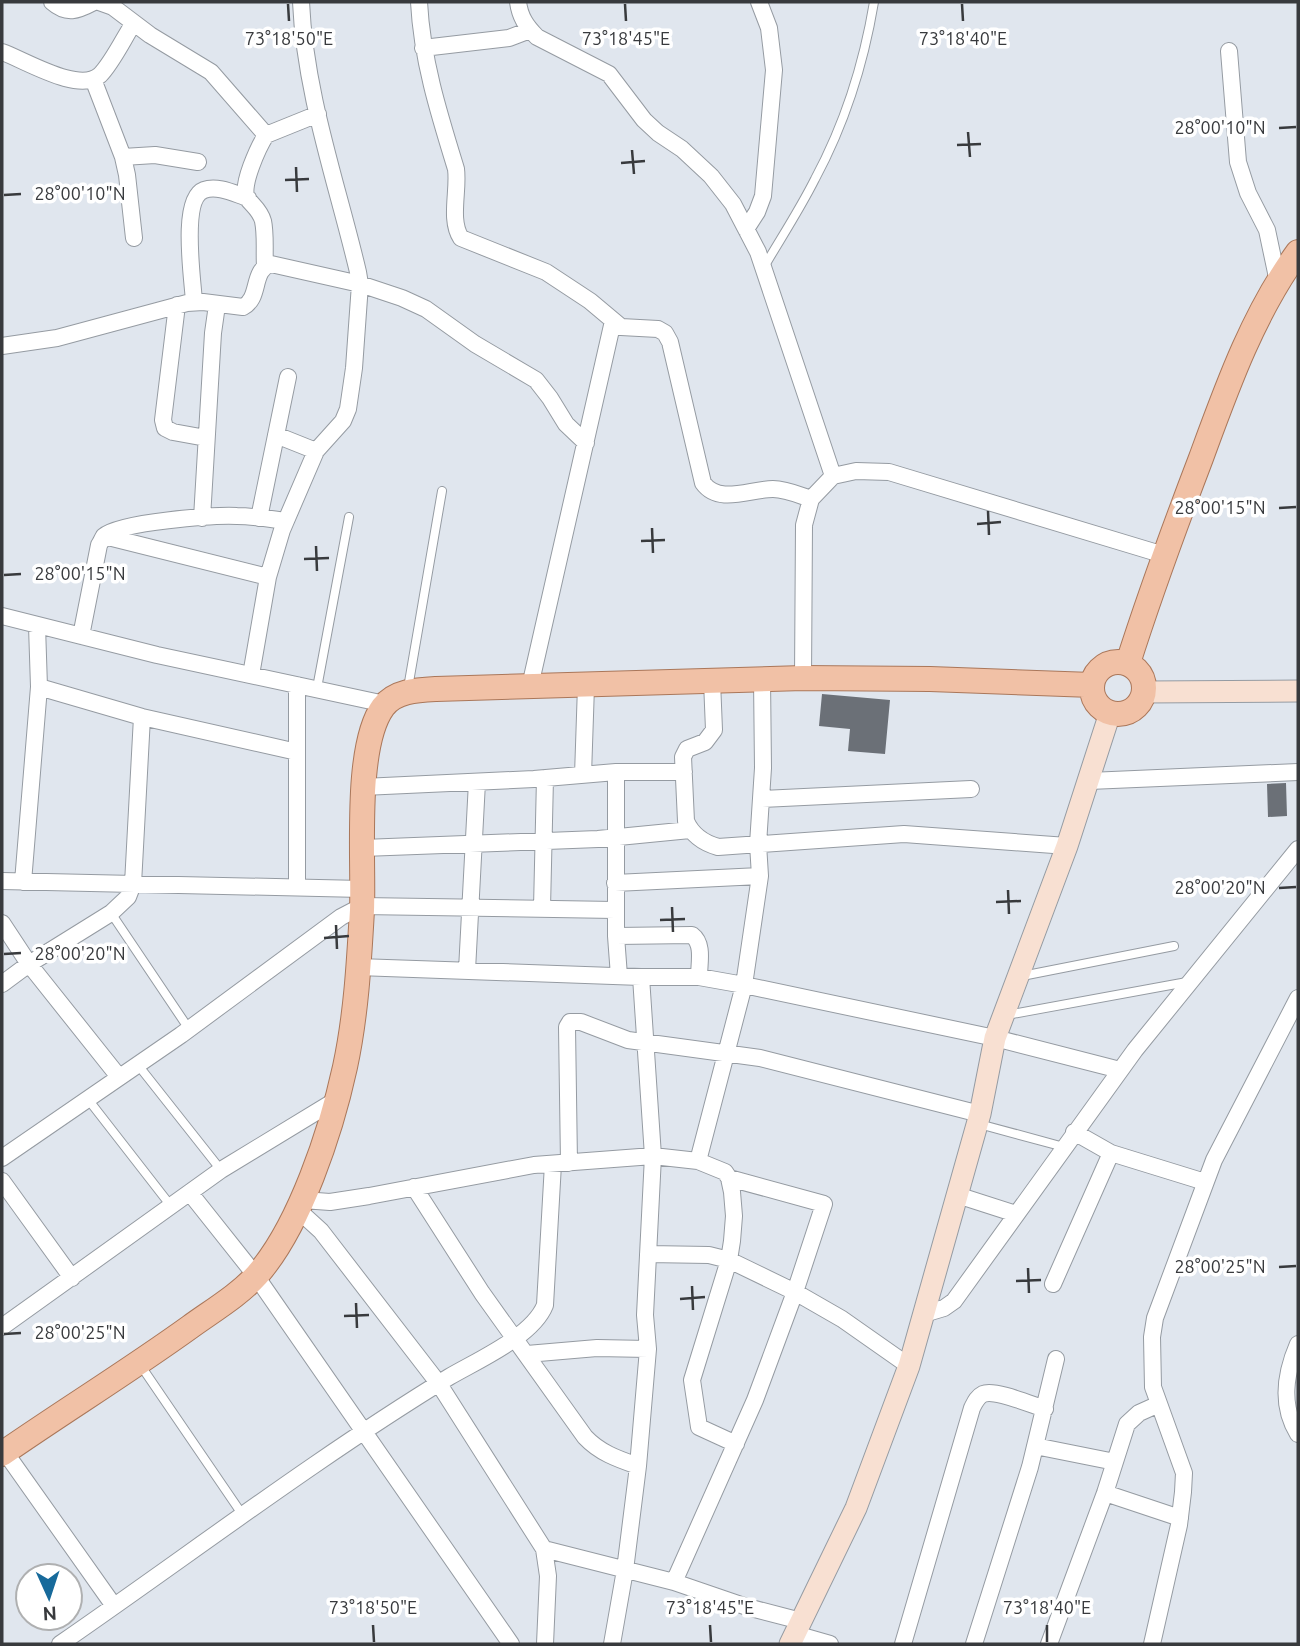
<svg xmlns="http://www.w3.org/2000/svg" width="1300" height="1646" font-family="Ubuntu,sans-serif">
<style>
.building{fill:#6b7077}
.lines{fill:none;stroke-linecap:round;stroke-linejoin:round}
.lane-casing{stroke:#959ba2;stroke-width:10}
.street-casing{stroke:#959ba2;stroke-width:18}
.secondary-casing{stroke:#959ba2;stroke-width:23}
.primary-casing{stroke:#aa775a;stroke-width:26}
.lane{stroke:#fff;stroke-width:8}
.street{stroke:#fff;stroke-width:16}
.secondary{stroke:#f8e0d2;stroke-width:21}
.primary{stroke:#f1c1a6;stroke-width:24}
.ticks{fill:none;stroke:#383a3d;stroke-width:2.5}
.ticks-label{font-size:18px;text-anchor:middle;fill:#383a3d;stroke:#fff;stroke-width:7;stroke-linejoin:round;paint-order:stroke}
</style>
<rect width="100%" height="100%" fill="#e0e6ee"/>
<path class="building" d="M822 694 890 700 885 754 848 751 850 729 819 726Z
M1286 783 1287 816 1268 817 1267 784Z"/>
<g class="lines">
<defs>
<path id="lane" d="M764 267C781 238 800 209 815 179 844 125 864 62 874 2
M317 688 349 517
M408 688 442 491
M111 913 189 1029
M1022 976 1174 946
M1007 1015 1187 982
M138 1065 221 1170
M87 1098 171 1206
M979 1124 1064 1147
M141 1366 242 1514"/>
<path id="street" d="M52 2C67 15 77 11 94 2
M99 2 113 7 150 35 211 72 266 135
M419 2C422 60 439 114 456 169 459 190 449 220 461 238L546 272 590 301 621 327 658 329 665 333 670 342 703 483C719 505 750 489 773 489 786 489 799 495 811 499
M518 2C520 17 526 26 537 37L609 74 644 120 658 133 682 149 711 176 733 204 758 252 833 476
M423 48 509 38 530 30
M1229 51 1238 162 1248 193 1267 230 1278 282
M2 52C25 60 79 94 100 75 112 63 124 38 133 24
M93 79 123 157 127 175 134 238
M123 157 155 155 198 162
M746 229 757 212 763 196 774 70 769 28 759 2
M265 266C264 252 266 235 263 221 260 210 253 206 247 198 240 186 259 146 266 135L318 114
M194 302C193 281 180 199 204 190 218 185 235 194 248 198
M177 305 163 420 165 428 173 432 206 438
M2 346 57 338 187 303 203 302 243 307C261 298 251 270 271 264L360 284 402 298 426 309 475 344 536 380 550 398 566 424 586 443
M276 435 316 451
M202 518 213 333 217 305
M259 518 288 377
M104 536 268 577
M2 616 157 655 385 704
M81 636 99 545C101 542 102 539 104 536 120 522 214 515 237 516 253 516 270 519 286 521
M251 675 268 577 282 530 316 451 343 421 348 409 354 368 360 284 358 272C337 183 305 94 301 2
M803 678 804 525 811 499 833 476 856 471 889 472 1164 555
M712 681 714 730 705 742 687 749 683 757 686 821C692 835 704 843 718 847L904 834 1067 846
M297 685V887
M530 686 613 321
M39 687 142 717 297 752
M616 772V936L619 976
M583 775 586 686
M1089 781 1298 772
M363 787 534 779 616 772H684
M762 799 971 789
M363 848 598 839 690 830
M2 881 362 889
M23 882 39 687 37 626
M615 883 760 876
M542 908 545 778
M2 923 29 964 119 1077
M616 936 692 935C704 944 699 963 699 977
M358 967 641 977 653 1156 645 1315 648 1349 638 1466 625 1570 612 1644
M467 970 477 782
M641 977H699L744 985 995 1038 1120 1070
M2 984 29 964 111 913 128 897 133 884 142 717
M1074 1132 1111 1153 1205 1182
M2 1158 181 1035 341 917 362 906 615 910
M698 1161 744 985 760 876 758 844 763 768 762 679
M569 1163 567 1027 570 1022H581L628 1040 760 1058 980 1114
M2 1181 72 1278
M414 1187 482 1293 585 1437C600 1453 618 1459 638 1466
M190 1193 256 1276 511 1644
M957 1195 1016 1214
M303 1200 330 1202 369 1196 534 1165 653 1156 698 1161 725 1172 729 1178 732 1192 734 1216 732 1241 729 1260 692 1380 699 1427 736 1444
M298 1210 321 1231 439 1384 544 1549 548 1576 545 1644
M648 1254 709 1255 729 1260 795 1292 842 1319 909 1366
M1053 1284 1111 1153
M924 1314 944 1308 954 1301 1135 1050 1298 849
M2 1327 221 1170 336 1100
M1298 1344C1285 1374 1280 1405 1298 1434
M527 1354 597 1348 648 1349
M1035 1446 1115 1462
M5 1452 114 1606
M1105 1493 1180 1518
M544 1549 674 1582 747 1607 801 1621
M674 1582 755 1400 795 1292 824 1204 729 1178
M795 1634 830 1644
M60 1644C189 1555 315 1459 449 1377 478 1360 533 1336 545 1305L553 1164
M903 1644 972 1408C975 1402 977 1397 983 1394 995 1389 1032 1405 1045 1409
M974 1644 1030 1467 1056 1359
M1049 1644 1105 1493 1127 1424 1139 1413 1159 1404
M1152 1644 1179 1525 1183 1492 1184 1473 1153 1387 1152 1337 1155 1318 1214 1160 1298 998"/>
<path id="secondary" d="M1145 692 1298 691
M790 1644 856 1508 909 1366 980 1114 995 1038 1067 846 1110 713"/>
<path id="primary" d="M1092 688a26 26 0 1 1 52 0a26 26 0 1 1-52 0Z
M1128 663C1150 594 1175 526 1201 458 1227 387 1253 314 1298 252
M2 1454C64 1411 129 1371 190 1327 212 1311 239 1295 257 1275 300 1226 331 1131 345 1067 356 1016 359 963 362 910 364 859 354 747 383 707 395 691 417 690 436 689L803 678 930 679 1092 685"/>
</defs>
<use href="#lane" class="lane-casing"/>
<use href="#street" class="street-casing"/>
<use href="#secondary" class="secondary-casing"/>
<use href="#primary" class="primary-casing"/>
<use href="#lane" class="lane"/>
<use href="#street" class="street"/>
<use href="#secondary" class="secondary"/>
<use href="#primary" class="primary"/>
</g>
<path class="ticks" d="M288 4 289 21M625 4 626 21M962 4 963 21M1279 128 1296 127M968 132 970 157M957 145 981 144M632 150 634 174M621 163 645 161M296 167 297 192M285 180 309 179M4 195 21 194M1279 508 1296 507M988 511 989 535M977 524 1001 522M652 528 653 553M641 541 665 540M316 546 317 571M304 559 329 558M4 575 21 574M1279 888 1296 887M1008 890 1009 914M996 902 1021 901M672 907 673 932M660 920 685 919M336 925 337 949M324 938 349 936M4 954 21 953M1279 1267 1296 1266M1028 1268 1029 1293M1016 1281 1041 1280M692 1286 693 1310M680 1299 705 1297M356 1303 357 1328M344 1316 369 1315M4 1334 21 1333M373 1625 374 1642M710 1625 711 1642M1047 1625V1642"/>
<g class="ticks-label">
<text x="289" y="45">73°18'50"E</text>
<text x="626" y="45">73°18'45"E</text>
<text x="963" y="45">73°18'40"E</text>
<text x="1220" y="134">28°00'10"N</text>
<text x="80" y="200">28°00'10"N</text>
<text x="1220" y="514">28°00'15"N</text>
<text x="80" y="580">28°00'15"N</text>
<text x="1220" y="894">28°00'20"N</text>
<text x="80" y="960">28°00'20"N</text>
<text x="1220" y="1273">28°00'25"N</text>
<text x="80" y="1339">28°00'25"N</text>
<text x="373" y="1614">73°18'50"E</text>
<text x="710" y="1614">73°18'45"E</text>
<text x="1047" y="1614">73°18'40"E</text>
</g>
<rect width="1300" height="1646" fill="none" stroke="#383a3d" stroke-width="7"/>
<g transform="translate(49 1597) rotate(177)"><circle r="33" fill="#ffffff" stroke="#afb0b1" stroke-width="2"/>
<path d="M0-5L12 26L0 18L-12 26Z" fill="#176a9b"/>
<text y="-10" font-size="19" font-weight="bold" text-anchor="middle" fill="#383a3d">N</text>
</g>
</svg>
